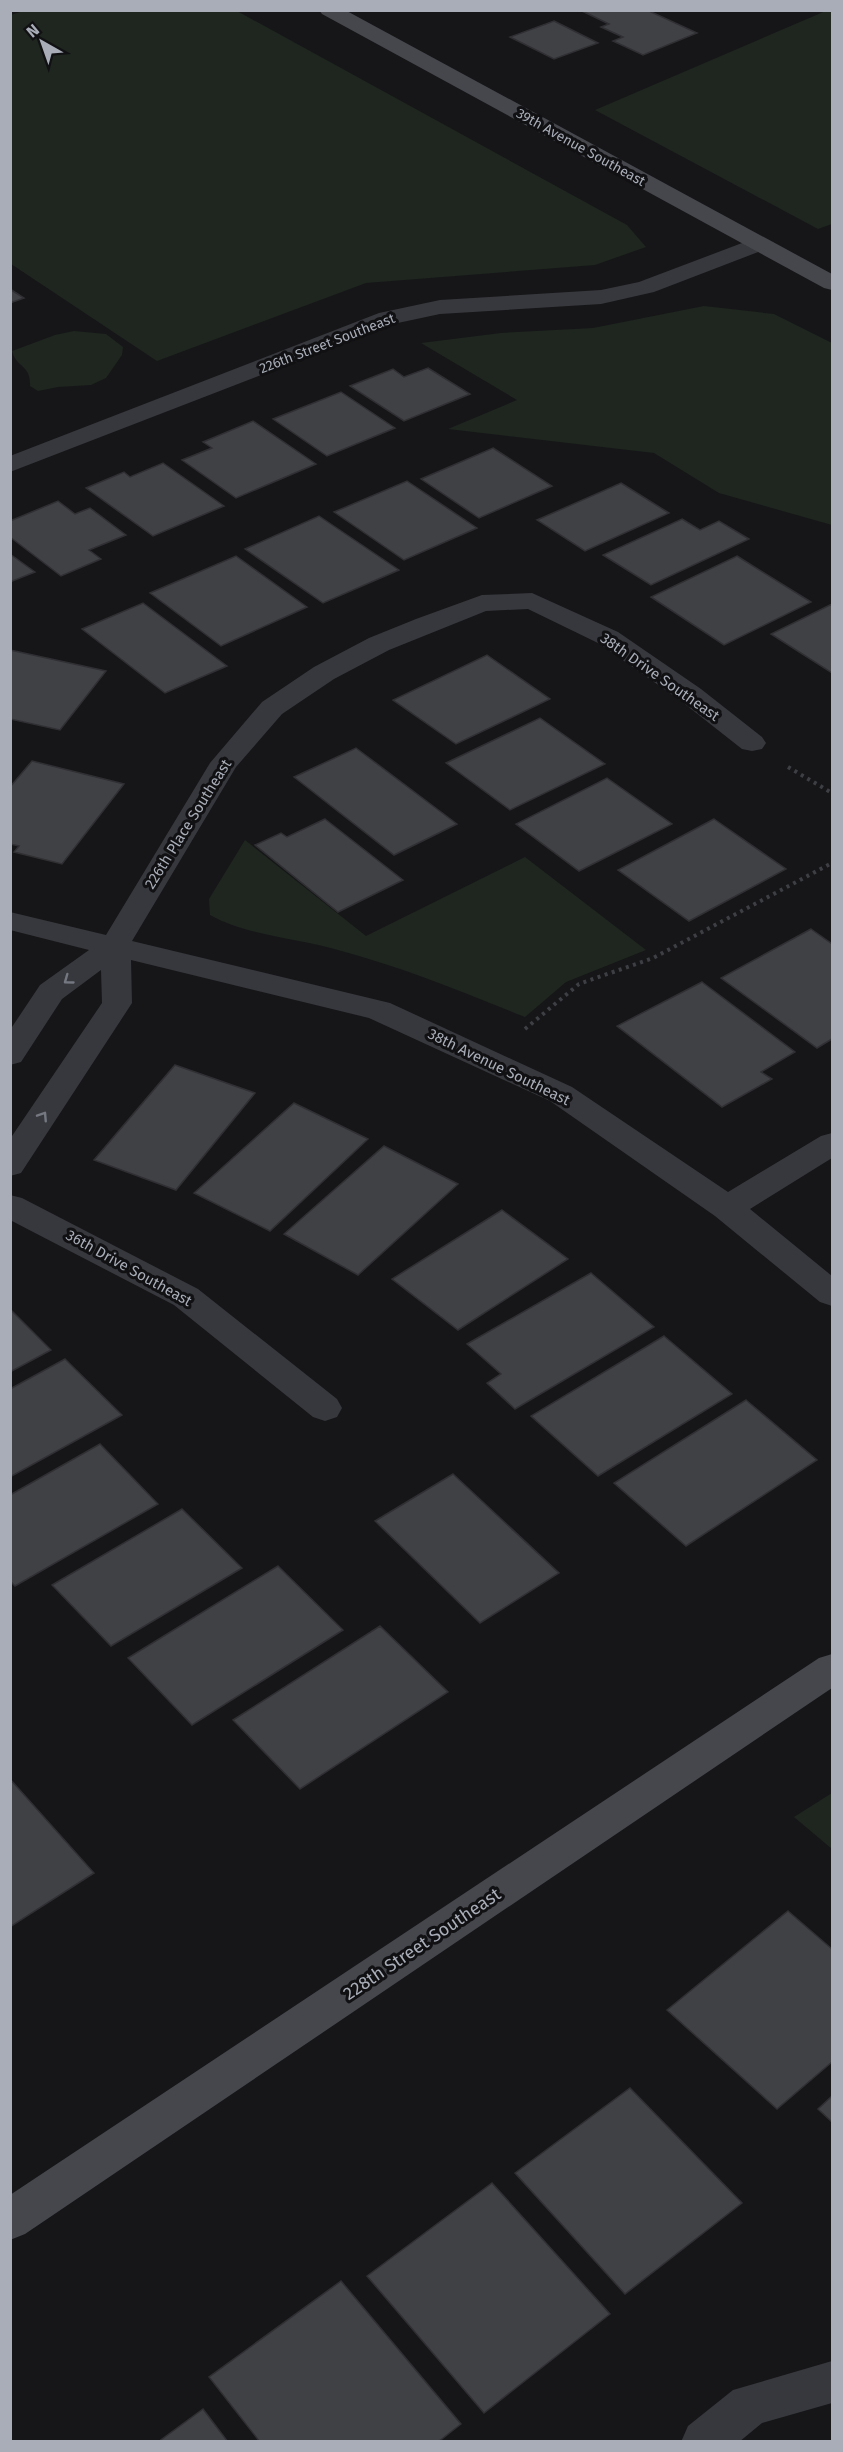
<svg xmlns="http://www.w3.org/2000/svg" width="843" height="2452" font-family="'Fira Sans',sans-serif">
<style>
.green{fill:#1e261f}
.building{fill:#404145;stroke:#303034;stroke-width:1.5}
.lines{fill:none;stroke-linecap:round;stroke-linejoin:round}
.path{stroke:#3d3f44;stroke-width:4;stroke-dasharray:3 4.5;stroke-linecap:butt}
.street{fill:#37383d;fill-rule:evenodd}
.secondary{fill:#45474d;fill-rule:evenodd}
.oneway{stroke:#757881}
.labels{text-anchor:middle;stroke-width:6;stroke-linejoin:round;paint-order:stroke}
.far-street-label{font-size:14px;fill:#a8adb8;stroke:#111113}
.street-label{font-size:15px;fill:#a8adb8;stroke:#111113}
.near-street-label{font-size:18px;fill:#a8adb8;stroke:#111113}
</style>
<rect width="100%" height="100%" fill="#161618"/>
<path class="green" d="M26 10 237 11 627 225 646 247 595 265 366 283 157 361 11 264V15Z
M828 10 832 11V224L818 229 595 110Z
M704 306 774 314 832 343V525L719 493 654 453 448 429 517 400 421 343 501 333 593 328Z
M74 331 106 334 123 347 122 355 106 378 91 385 58 387 38 391 30 386C31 364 16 368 12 351L55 335Z
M245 840 366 936 525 857 646 950 566 982 525 1017C463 992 402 967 338 950 296 938 248 936 210 915L209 899Z
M832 1793V1849L794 1817Z"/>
<path class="building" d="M580 10H647L697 33 643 55 613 41 623 37 601 27 609 24Z
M554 21 598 43 554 59 510 37Z
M10 289 24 298 10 303Z
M428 368 470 394 404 421 350 386 393 369 404 377Z
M341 392 395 428 327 456 273 419Z
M253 421 316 464 236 498 182 460 212 448 203 442Z
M493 448 552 486 479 518 421 479Z
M163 463 224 506 153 536 86 488 124 472 130 477Z
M407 481 477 528 404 560 334 512Z
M621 483 669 513 585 551 537 520Z
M58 501 75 514 90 508 126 535 89 550 101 559 61 576 10 537V521Z
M319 516 399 570 323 603 245 549Z
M682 519 700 530 719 521 749 539 651 585 603 555Z
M10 554 35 572 10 582Z
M236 556 307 607 221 646 150 593Z
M737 556 811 602 724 645 651 597Z
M143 603 227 666 165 693 82 629Z
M832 604V673L771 634Z
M10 650 106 671 60 730 10 719Z
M487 655 550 699 456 744 393 700Z
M540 718 605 764 510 810 446 763Z
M356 748 457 824 394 855 294 777Z
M32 761 124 784 62 864 14 852 19 846 10 844V787Z
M607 778 672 824 579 871 516 824Z
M325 819 403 880 338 912 255 845 281 833 287 837Z
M714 819 786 869 689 921 618 870Z
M811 929 832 944V1039L817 1048 721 978Z
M702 982 795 1052 761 1072 772 1079 722 1107 617 1026Z
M175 1065 255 1093 176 1190 94 1160Z
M294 1103 368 1139 270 1231 194 1193Z
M384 1146 458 1184 358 1275 284 1234Z
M502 1210 568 1259 458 1330 392 1279Z
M591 1273 654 1327 515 1409 487 1383 501 1374 467 1344Z
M10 1309 51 1350 10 1372Z
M664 1336 732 1394 598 1476 531 1416Z
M65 1359 122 1415 10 1477V1389Z
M746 1400 817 1460 686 1546 614 1483Z
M100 1444 158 1504 15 1586 10 1581V1495Z
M453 1474 559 1573 480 1623 375 1521Z
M182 1509 242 1568 111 1646 52 1585Z
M278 1566 343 1630 192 1725 128 1658Z
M380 1626 448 1692 300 1789 233 1720Z
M10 1779 94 1873 10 1927Z
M788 1911 832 1949V2062L777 2109 667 2010Z
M630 2088 742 2203 625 2294 515 2173Z
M832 2096V2122L818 2109Z
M492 2183 610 2314 484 2413 367 2276Z
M341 2281 461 2424 438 2442H260L209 2377Z
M203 2409 228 2442H158Z"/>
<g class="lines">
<path class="path" d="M788 767 832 793
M525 1029 579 984 653 958 832 863"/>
<path class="street" d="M758 237 766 239 769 244 766 249 654 292 601 304 440 314 393 324 10 472V456L379 313 440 300 601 290 639 282Z
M532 593 618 632 701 689 762 737 766 743 762 749 752 751 742 749 681 701 600 644 528 609 486 611 389 650 334 679 282 714 236 767 132 941 390 1003 572 1087 728 1192 821 1136 832 1133V1158L750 1209 832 1276V1306L820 1302 715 1216 550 1101 369 1018 131 960 132 1003 21 1173 10 1176V1139L102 1003 101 970 62 999 21 1062 10 1065V1030L40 985 89 950 10 930V912L106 935 210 763 262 702 314 667 369 638 416 619 482 595Z
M10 1195 22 1198 198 1289 337 1399 342 1408 337 1417 325 1421 313 1417 174 1305 10 1220Z
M832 2361V2403L762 2423 739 2442H681L688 2426 733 2390Z"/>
<path class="secondary" d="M319 10H345L832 274V290L824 288 322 14Z
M832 1654V1688L25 2234 10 2240V2195L819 1658Z"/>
</g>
<defs><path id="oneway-chevron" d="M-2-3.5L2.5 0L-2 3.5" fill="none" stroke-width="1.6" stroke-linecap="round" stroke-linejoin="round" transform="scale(1.5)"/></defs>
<g class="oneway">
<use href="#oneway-chevron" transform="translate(68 980) rotate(144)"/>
<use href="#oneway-chevron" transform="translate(43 1116) rotate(-57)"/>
</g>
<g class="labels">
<g class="far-street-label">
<text transform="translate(581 147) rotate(29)" y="5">39th Avenue Southeast</text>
<text transform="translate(327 343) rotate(-21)" y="5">226th Street Southeast</text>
</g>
<g class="street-label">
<text transform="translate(660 677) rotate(35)" y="5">38th Drive Southeast</text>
<text transform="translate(188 824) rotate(-58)" y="5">226th Place Southeast</text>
<text transform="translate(499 1067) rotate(26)" y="5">38th Avenue Southeast</text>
<text transform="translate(129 1268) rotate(29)" y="5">36th Drive Southeast</text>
</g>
<g class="near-street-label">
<text transform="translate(422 1944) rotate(-34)" y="6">228th Street Southeast</text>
</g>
</g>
<rect width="843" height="2452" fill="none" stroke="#a8adb8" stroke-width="24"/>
<g transform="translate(42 42) rotate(320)" stroke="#111113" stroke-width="4.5" paint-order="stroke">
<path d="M0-4.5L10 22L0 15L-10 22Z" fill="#a8adb8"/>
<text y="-9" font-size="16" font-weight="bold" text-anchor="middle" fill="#a8adb8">N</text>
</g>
</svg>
